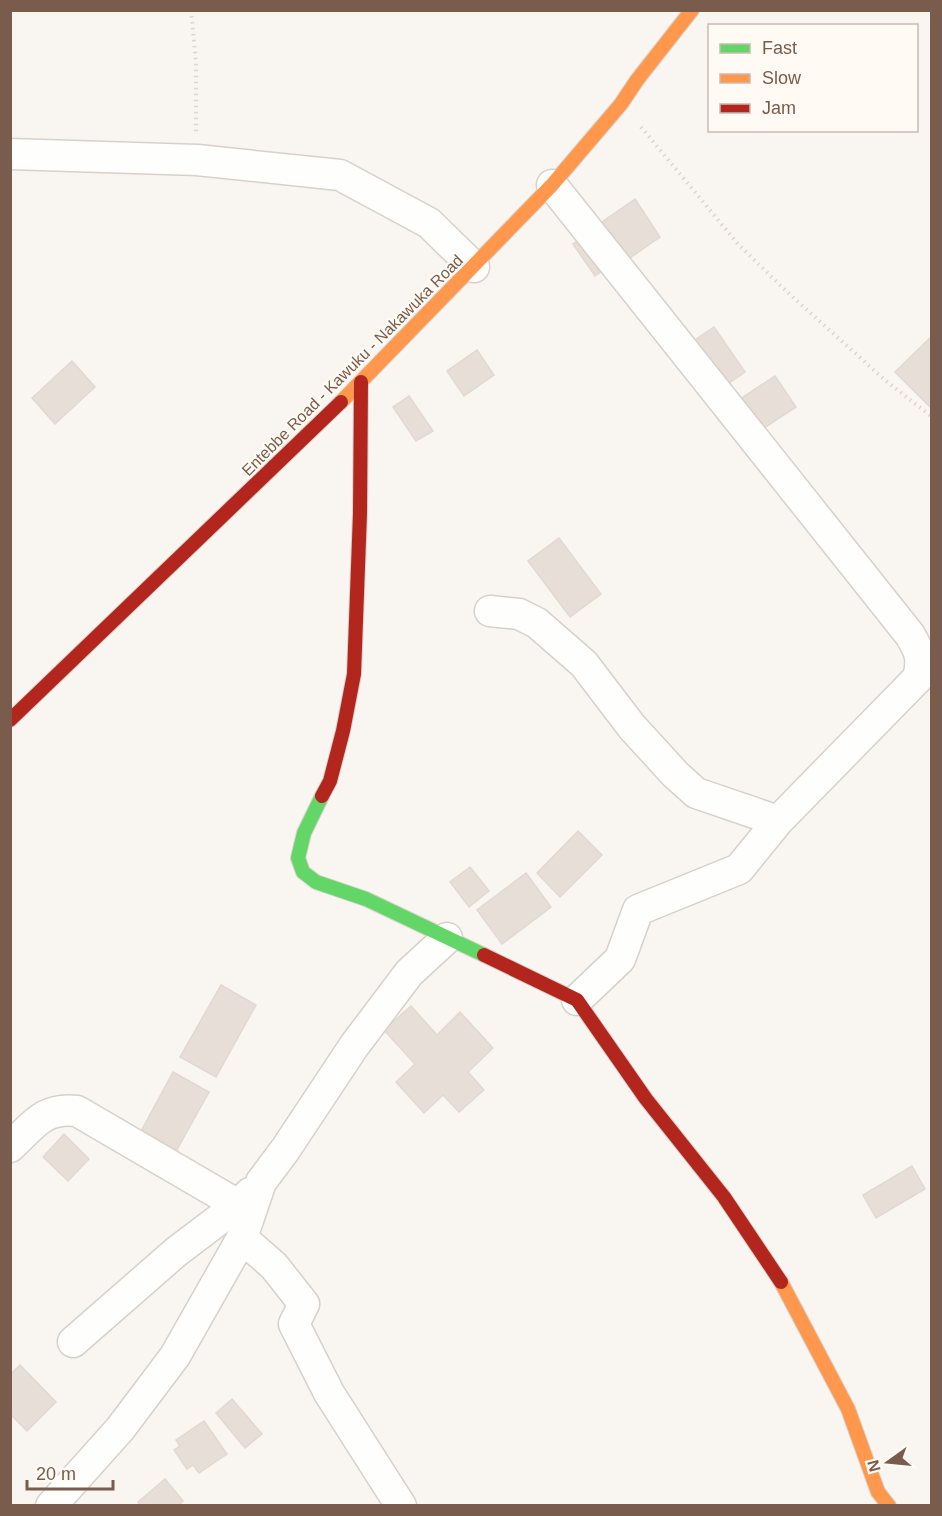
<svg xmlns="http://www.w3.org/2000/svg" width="942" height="1516" font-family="Arial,sans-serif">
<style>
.building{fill:#e6ded7;stroke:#e2d8d2;stroke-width:1.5}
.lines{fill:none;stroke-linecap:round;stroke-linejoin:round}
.street-casing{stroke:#d7d1cb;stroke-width:33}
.fast-casing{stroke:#d9d2cb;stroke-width:16}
.slow-casing{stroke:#d9d2cb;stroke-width:16}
.jam-casing{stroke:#d9d2cb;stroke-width:16}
.path{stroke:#dcd5d0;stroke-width:4;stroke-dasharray:1.5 4.5;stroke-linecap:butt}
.street{stroke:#fefefd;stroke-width:30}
.fast{stroke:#63d668;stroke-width:14}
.slow{stroke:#ff974d;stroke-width:14}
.jam{stroke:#b3261e;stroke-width:14}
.labels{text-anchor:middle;stroke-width:4.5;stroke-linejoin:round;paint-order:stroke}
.street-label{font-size:16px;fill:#7a5c4d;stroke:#fffaf3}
</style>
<rect width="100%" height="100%" fill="#f9f5f0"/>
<path class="building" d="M635 199 660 237 617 267 592 229Z
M589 233 611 265 595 276 573 244Z
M714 327 745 372 710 396 679 351Z
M932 336V409L895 372Z
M477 350 494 375 464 396 447 371Z
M72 361 95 387 55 424 32 398Z
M775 376 796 407 755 434 734 403Z
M409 396 433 431 416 441 393 407Z
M559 538 601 594 570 617 528 561Z
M578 831 602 855 560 897 537 873Z
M470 867 489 891 469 907 450 882Z
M526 873 551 907 502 944 477 910Z
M221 985 256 1005 216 1077 180 1057Z
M411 1006 437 1035 460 1012 493 1048 468 1072 484 1090 459 1112 443 1095 424 1113 396 1082 415 1064 384 1030Z
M173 1072 209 1092 174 1155 139 1135Z
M64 1134 89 1159 68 1181 43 1157Z
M912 1166 925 1189 876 1218 863 1195Z
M20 1365 56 1402 27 1431 10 1414V1375Z
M232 1399 262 1434 245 1448 216 1413Z
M204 1421 227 1454 199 1473 193 1465 187 1469 174 1450 180 1446 176 1440Z
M165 1479 183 1501 178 1506H141L138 1502Z"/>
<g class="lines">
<defs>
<path id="street" d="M10 154 197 160 340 175 429 223 474 267
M552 185 910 635C920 652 923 658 918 678L778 821 739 869 638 910 620 959 577 1000
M490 611 519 614 537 623 584 664 632 727 675 774 696 793 778 821
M10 1147C33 1126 43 1107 77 1111L238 1205
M242 1238 274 1266 304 1304 294 1324 329 1393 401 1506
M73 1342 176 1252 238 1205 250 1193
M51 1506 120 1429 175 1356 242 1238 261 1182 285 1150 354 1046 409 973 447 938"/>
<path id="fast" d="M322 796 304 833 298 858 303 872 316 882 366 899 484 955"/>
<path id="slow" d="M341 402 552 185 621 104 637 80 692 10
M781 1282 848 1409 878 1492 889 1506"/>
<path id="jam" d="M10 720 341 402
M322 796 330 781 343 731 354 674 360 513 361 382
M484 955 577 1000 646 1099 724 1197 781 1282"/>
</defs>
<use href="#street" class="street-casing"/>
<use href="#fast" class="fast-casing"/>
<use href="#slow" class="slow-casing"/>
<use href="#jam" class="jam-casing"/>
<path class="path" d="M191 10 196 62V132
M641 127 738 244 785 290 886 381 932 417"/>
<use href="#street" class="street"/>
<use href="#fast" class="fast"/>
<use href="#slow" class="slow"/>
<use href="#jam" class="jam"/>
</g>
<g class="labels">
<g class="street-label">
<text transform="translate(352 365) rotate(-45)" y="6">Entebbe Road - Kawuku - Nakawuka Road</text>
</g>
</g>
<rect width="942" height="1516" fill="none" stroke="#7a5c4d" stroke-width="24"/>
<rect x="708" y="24" width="210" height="108" fill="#fffaf3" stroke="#cabbb1" stroke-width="1.5"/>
<rect x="720" y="44" width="30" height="9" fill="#63d668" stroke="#cabbb1" stroke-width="1.5"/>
<text x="762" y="54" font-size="18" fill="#7a5c4d">Fast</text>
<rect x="720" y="74" width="30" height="9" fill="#ff974d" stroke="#cabbb1" stroke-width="1.5"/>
<text x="762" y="84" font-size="18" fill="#7a5c4d">Slow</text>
<rect x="720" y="104" width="30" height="9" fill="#b3261e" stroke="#cabbb1" stroke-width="1.5"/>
<text x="762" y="114" font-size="18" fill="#7a5c4d">Jam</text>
<g transform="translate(888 1462) rotate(255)" stroke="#fffaf3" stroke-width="4.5" paint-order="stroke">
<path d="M0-4.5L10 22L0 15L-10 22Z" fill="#7a5c4d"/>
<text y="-9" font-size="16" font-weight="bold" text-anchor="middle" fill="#7a5c4d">N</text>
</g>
<path d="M27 1480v9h86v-9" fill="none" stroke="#7a5c4d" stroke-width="3"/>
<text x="36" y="1480" font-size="18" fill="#7a5c4d" stroke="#fffaf3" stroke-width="4.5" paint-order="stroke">20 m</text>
</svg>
